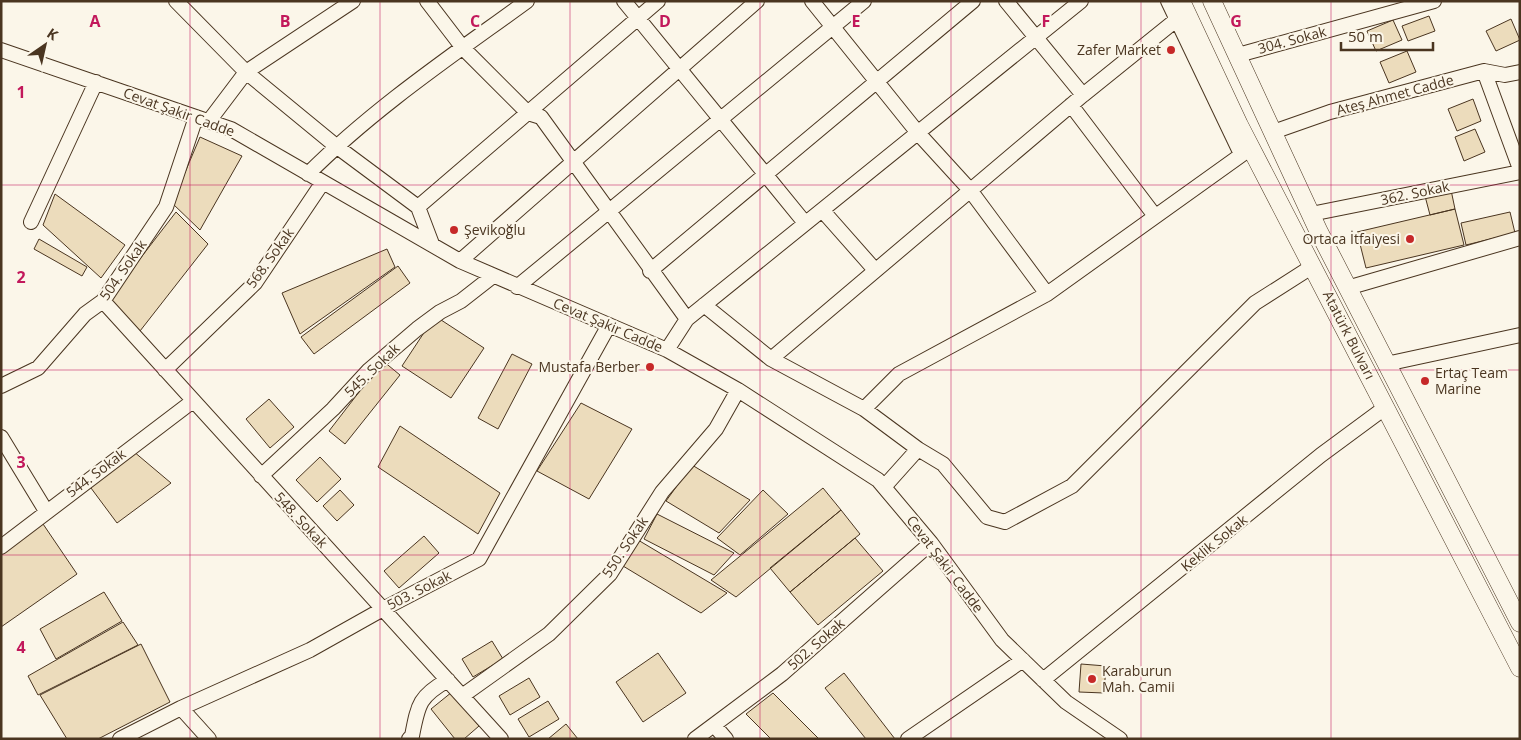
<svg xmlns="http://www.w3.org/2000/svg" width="1521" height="740" font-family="'Open Sans',sans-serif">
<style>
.building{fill:#ecdcbc;stroke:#4a3520}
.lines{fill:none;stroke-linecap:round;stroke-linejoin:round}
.minor-casing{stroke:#4a3520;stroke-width:16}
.major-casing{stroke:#4a3520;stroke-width:19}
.minor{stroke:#fbf6e9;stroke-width:14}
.major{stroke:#fbf6e9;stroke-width:18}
.grid{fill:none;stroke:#c2185b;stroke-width:1;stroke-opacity:0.55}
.poi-dot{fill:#c62828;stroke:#fbf6e9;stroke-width:2}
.labels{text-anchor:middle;stroke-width:4;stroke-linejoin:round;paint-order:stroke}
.street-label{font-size:14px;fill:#4a3520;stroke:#fbf6e9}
.poi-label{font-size:14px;fill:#4a3520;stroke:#fbf6e9;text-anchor:end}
.grid-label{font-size:16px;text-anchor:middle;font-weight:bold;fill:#c2185b;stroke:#fbf6e9;stroke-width:4;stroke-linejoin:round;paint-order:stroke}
</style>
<rect width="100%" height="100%" fill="#fbf6e9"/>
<path class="building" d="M1429 16 1435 31 1408 41 1402 26Z
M1511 19 1520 40 1496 51 1486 31Z
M1393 20 1402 40 1376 51 1367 31Z
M1407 51 1416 72 1389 83 1380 62Z
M1473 99 1481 121 1457 131 1448 109Z
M1475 129 1485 152 1464 161 1455 137Z
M200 137 242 156 200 230 172 203Z
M1451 190 1455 209 1430 215 1425 196Z
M55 194 125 245 101 278 43 225Z
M1455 209 1464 245 1366 268 1357 232Z
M176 212 208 244 140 331 109 299Z
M1510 212 1515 233 1466 245 1461 223Z
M39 239 87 267 82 276 34 249Z
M387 249 395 267 300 334 282 293Z
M398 266 410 283 314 354 301 337Z
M435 316 484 348 451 398 402 366Z
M512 354 532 364 498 429 478 418Z
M383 361 400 375 345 444 329 431Z
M269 399 294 427 270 448 246 419Z
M581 403 632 429 589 499 537 471Z
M400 426 500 493 478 534 378 467Z
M133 451 171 483 117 523 88 484Z
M320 457 341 479 317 502 296 480Z
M692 465 750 500 719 533 666 501Z
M823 488 841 510 736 597 711 580Z
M340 490 354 505 337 521 323 506Z
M763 490 788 514 740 555 717 538Z
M841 510 860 534 790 592 770 568Z
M657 514 734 553 714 575 644 539Z
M41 521 77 574 1 627V554Z
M424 536 439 553 399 588 384 571Z
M855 538 883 571 818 625 790 592Z
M638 540 727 593 701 613 623 566Z
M104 592 122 621 56 659 40 629Z
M123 622 138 645 38 695 28 676Z
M492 641 503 659 473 677 462 659Z
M141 644 170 702 98 739H67L40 695Z
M658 653 686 693 643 722 616 682Z
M1081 664 1106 666 1104 693 1079 692Z
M844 673 895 739H866L825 688Z
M529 678 540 697 510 715 499 696Z
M452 692 479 726 464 739H455L431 709Z
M773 693 819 739H771L746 714Z
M548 701 559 719 529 737 518 719Z
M566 724 578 739H548Z"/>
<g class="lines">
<defs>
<path id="minor" d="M176 1 246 72 336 146 418 207 432 244
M427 1 463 48 528 113 541 117 687 319
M624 1 805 223
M812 1 918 133 970 190 1047 294
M1006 1 1083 95
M1168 1 1241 154
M1 50 231 129 460 261 667 350 738 390 878 480 931 543 1002 640 1066 702 1120 739
M1238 55 1434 1
M1484 71 1520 169
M1071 105 1155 216
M209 121 246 72 353 1
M1273 132 1330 112 1484 71 1505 75 1520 72
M308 174C374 108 453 55 527 1
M418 207 658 1
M822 210 875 270
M1311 214 1520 172
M31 222 96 82
M460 261 757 1
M650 271 973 1
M517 287 864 1
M1347 288 1520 238
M103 301 501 739
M704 305 771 359 864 409 918 449 884 487
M667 350 687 319 1081 1
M771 359 1083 95 1186 12
M1386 364 1520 335
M165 370 255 283 323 182
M1 386 38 368 85 314 103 301 166 207 196 117
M864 409 899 374 1047 294 1251 148
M1 437 46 511
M918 449 943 464 987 517 1005 522 1072 486 1255 303 1313 266
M261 476 333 409 369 370 417 329 440 312 461 301 493 276
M1 547 193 401
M1043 680 1321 455 1386 407
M462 696 549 634 610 574 662 492 716 429 738 390
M181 708 209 739
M714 725 726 739
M120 739 181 708 310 650 383 609 479 559 609 325
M409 739 412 736C418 705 419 696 448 680
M695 739 782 674 931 543
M908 739 1023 660"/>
<path id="major" d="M1181 1 1239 125 1520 668
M1212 1 1318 230 1520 623"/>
</defs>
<use href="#minor" class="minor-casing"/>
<use href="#major" class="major-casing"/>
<use href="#minor" class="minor"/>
<use href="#major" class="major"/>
</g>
<path class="grid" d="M190 1V739M380 1V739M570 1V739M760 1V739M951 1V739M1141 1V739M1331 1V739M1 185H1520M1 370H1520M1 555H1520"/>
<g class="poi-dot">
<circle cx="1171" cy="50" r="5"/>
<circle cx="454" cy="230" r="5"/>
<circle cx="1410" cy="239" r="5"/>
<circle cx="650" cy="367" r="5"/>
<circle cx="1425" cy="381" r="5"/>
<circle cx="1092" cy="679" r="5"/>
</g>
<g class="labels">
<g class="street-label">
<text transform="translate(1292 40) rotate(-15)" y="5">304. Sokak</text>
<text transform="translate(1395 95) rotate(-15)" y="5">Ateş Ahmet Cadde</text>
<text transform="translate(179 112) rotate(20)" y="5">Cevat Şakir Cadde</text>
<text transform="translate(1415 193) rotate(-12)" y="5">362. Sokak</text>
<text transform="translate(270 258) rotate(-54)" y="5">568. Sokak</text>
<text transform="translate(123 270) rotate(-55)" y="5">504. Sokak</text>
<text transform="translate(608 325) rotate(23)" y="5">Cevat Şakir Cadde</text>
<text transform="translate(1349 335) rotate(63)" y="5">Atatürk Bulvarı</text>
<text transform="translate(372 370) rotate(-44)" y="5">545. Sokak</text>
<text transform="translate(96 473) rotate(-37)" y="5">544. Sokak</text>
<text transform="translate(301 520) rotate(47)" y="5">548. Sokak</text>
<text transform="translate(1214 543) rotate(-39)" y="5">Keklik Sokak</text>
<text transform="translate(625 547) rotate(-56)" y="5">550. Sokak</text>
<text transform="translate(945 564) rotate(53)" y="5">Cevat Şakir Cadde</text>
<text transform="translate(419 590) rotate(-27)" y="5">503. Sokak</text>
<text transform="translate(816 644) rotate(-41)" y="5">502. Sokak</text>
</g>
<g class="poi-label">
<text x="1161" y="55">Zafer Market</text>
<text x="464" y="235" text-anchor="start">Şevikoğlu</text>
<text x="1400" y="244">Ortaca İtfaiyesi</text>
<text x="640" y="372">Mustafa Berber</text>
<text x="1435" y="378" text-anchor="start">Ertaç Team<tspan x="1435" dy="16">Marine</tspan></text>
<text x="1102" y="676" text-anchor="start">Karaburun<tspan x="1102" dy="16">Mah. Camii</tspan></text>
</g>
</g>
<g class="grid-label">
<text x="95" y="27">A</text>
<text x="285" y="27">B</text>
<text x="475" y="27">C</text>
<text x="665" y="27">D</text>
<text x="856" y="27">E</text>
<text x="1046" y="27">F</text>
<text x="1236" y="27">G</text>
<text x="21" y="98">1</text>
<text x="21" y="283">2</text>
<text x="21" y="468">3</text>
<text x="21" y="653">4</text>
</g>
<rect width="1521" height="740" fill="none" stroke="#4a3520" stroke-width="5"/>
<g transform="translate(45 45) rotate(34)" stroke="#fbf6e9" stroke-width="4" paint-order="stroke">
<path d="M0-4L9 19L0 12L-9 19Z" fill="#4a3520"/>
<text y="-8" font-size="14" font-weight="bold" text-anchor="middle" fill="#4a3520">K</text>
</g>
<path d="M1341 42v8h92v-8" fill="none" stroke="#4a3520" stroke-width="2.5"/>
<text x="1348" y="42" font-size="15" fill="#4a3520" stroke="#fbf6e9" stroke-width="4" paint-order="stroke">50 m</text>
</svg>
